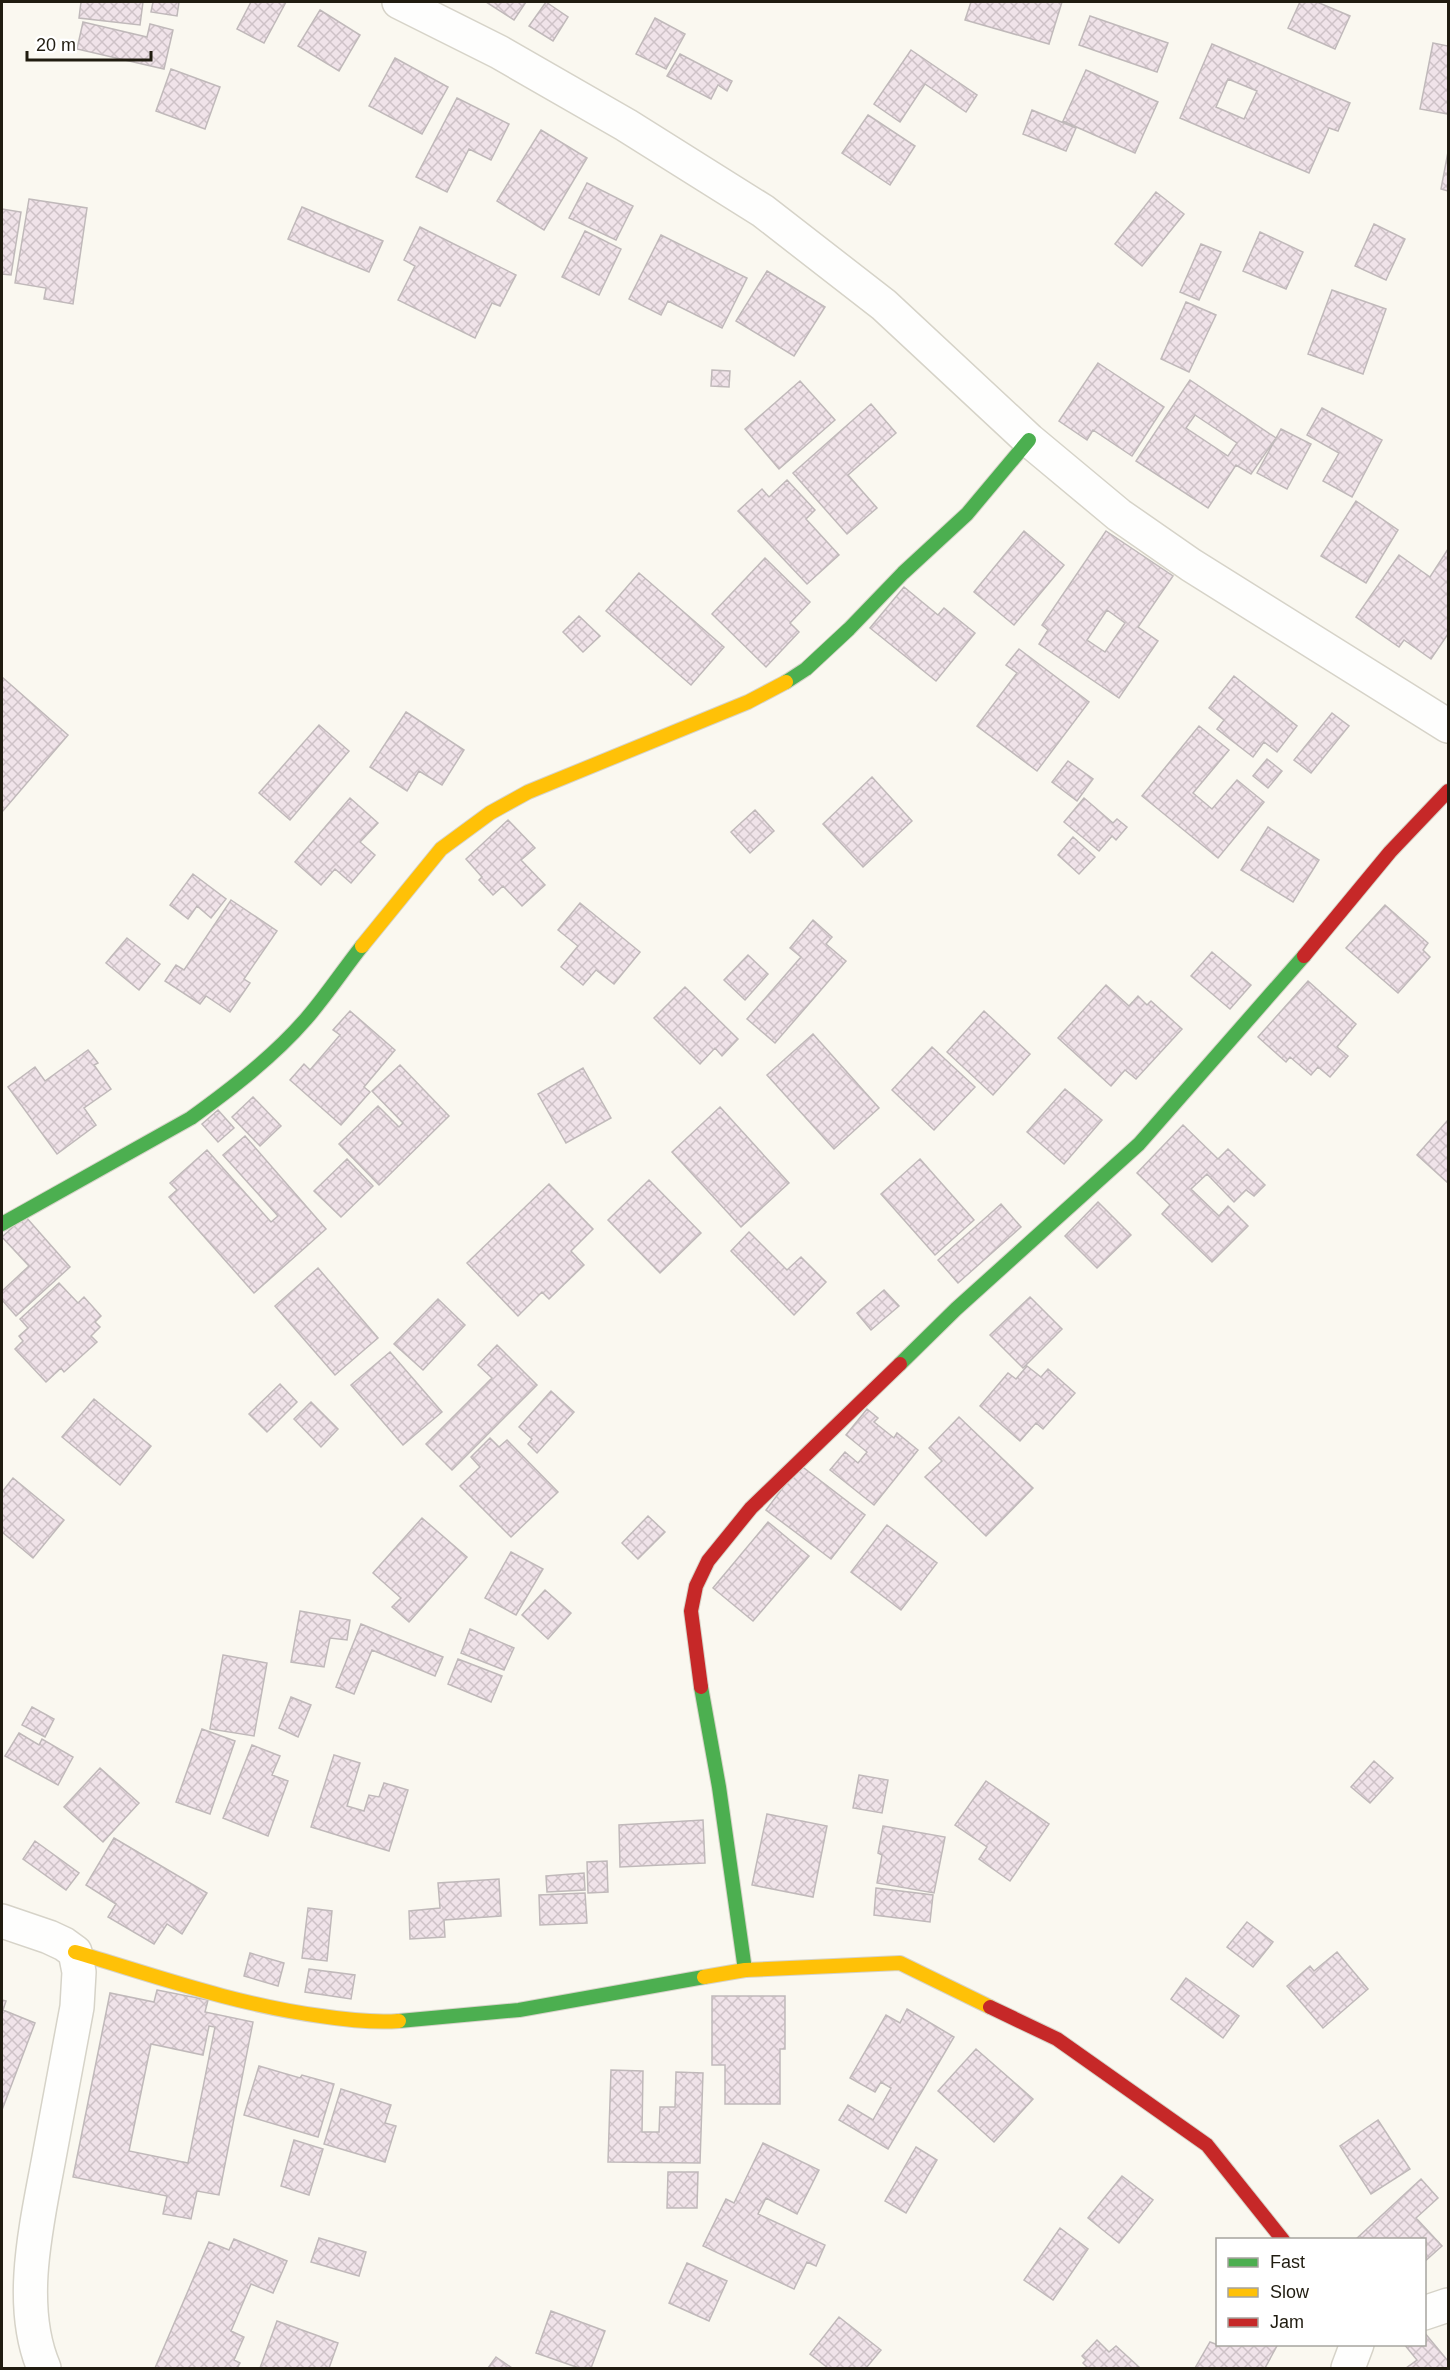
<svg xmlns="http://www.w3.org/2000/svg" width="1450" height="2370" font-family="Arial,sans-serif">
<style>
.building{fill:url(#building-cross-hatch);stroke:#c0b9ba;stroke-width:1.5;fill-rule:evenodd}
.lines{fill:none;stroke-linecap:round;stroke-linejoin:round}
.street-casing{stroke:#d6d3c8;stroke-width:36}
.fast-casing{stroke:#d6d3c8;stroke-width:16}
.slow-casing{stroke:#d6d3c8;stroke-width:16}
.jam-casing{stroke:#d6d3c8;stroke-width:16}
.street{stroke:#fefefd;stroke-width:33}
.fast{stroke:#4caf50;stroke-width:14}
.slow{stroke:#ffc107;stroke-width:14}
.jam{stroke:#c62828;stroke-width:14}
</style>
<defs>
<pattern id="building-cross-hatch" width="8" height="8" patternUnits="userSpaceOnUse" patternTransform="scale(1.5)"><rect width="8" height="8" fill="#f0e3e9"/><path d="M0 0l8 8M0 8l8-8" fill="none" stroke="#cec2c7"/></pattern>
</defs>
<rect width="100%" height="100%" fill="#faf8f0"/>
<path class="building" d="M81 2H143L140 25 79 18Z
M153 2H179L177 16 151 12Z
M251 2H286L264 43 237 29Z
M486 2H526L514 20Z
M546 2 568 17 553 41 529 26Z
M971 2H1062L1049 44 965 20Z
M1300 2H1317L1350 16 1335 49 1288 28Z
M320 10 360 35 339 71 298 46Z
M1090 16 1168 43 1157 72 1079 45Z
M655 18 685 34 666 69 636 54Z
M83 22 147 37 150 24 173 30 164 69 77 49Z
M1433 43 1448 46V114L1420 109Z
M1212 44 1350 103 1338 131 1329 128 1309 173 1180 118ZM1228 79 1257 91 1244 119 1216 107Z
M911 50 977 95 966 112 925 84 900 122 874 104Z
M680 54 732 81 727 91 718 85 711 99 667 76Z
M395 58 448 87 422 134 369 106Z
M171 69 220 87 205 129 156 111Z
M1086 70 1158 102 1135 153 1063 121Z
M457 98 509 124 491 160 469 149 447 192 416 177Z
M1032 110 1076 128 1066 151 1023 134Z
M868 115 915 146 890 185 842 153Z
M541 130 587 158 544 230 497 201Z
M1448 152V191L1441 189Z
M587 183 633 206 616 240 569 218Z
M1156 192 1184 214 1142 266 1115 244Z
M29 199 87 208 73 304 44 299 46 288 15 283Z
M302 207 383 241 369 272 288 239Z
M2 209 21 212 11 275 2 274Z
M1374 224 1405 239 1386 280 1355 266Z
M420 227 516 275 500 306 492 303 475 338 398 300 415 266 404 260Z
M585 231 621 249 599 295 562 277Z
M1260 232 1303 252 1286 289 1243 271Z
M661 235 747 278 722 328 668 301 661 315 629 299Z
M1201 244 1221 252 1199 300 1180 292Z
M767 271 825 307 794 356 736 321Z
M1332 290 1386 309 1363 374 1308 354Z
M1186 302 1216 315 1189 372 1161 359Z
M1098 363 1164 407 1132 456 1093 430 1087 440 1059 421Z
M712 370 730 371 729 387 711 386Z
M1190 380 1276 438 1251 474 1236 465 1208 508 1136 461ZM1195 415 1237 443 1228 456 1186 428Z
M800 381 835 420 779 469 745 429Z
M871 404 896 433 848 475 877 508 847 534 793 473Z
M1322 408 1382 440 1352 497 1323 481 1339 453 1307 435Z
M1281 429 1311 444 1287 489 1257 473Z
M787 480 815 510 806 519 839 555 807 584 738 511 762 489 769 497Z
M1356 501 1398 530 1366 583 1321 556Z
M1024 531 1064 565 1014 625 974 592Z
M1106 531 1173 576 1138 627 1158 641 1119 698 1039 644 1048 630 1042 625ZM1107 610 1125 623 1105 652 1087 640Z
M1448 549V634L1431 659 1404 640 1399 647 1356 617 1399 555 1430 577Z
M765 558 810 602 790 623 799 632 766 667 712 614Z
M639 573 724 647 691 685 606 611Z
M904 587 938 615 944 608 975 633 936 681 870 628Z
M579 616 600 636 583 652 563 632Z
M1019 649 1089 702 1037 771 977 726 1017 673 1006 665Z
M1234 676 1297 726 1277 752 1264 742 1253 757 1217 729 1224 720 1209 708Z
M2 677 68 735 2 812Z
M406 712 464 750 442 785 419 771 407 791 370 767Z
M1332 713 1349 726 1311 773 1294 760Z
M319 725 349 751 290 820 259 793Z
M1199 726 1229 750 1193 793 1212 809 1237 780 1264 802 1218 858 1142 796Z
M1267 759 1282 771 1268 788 1253 776Z
M1068 761 1093 779 1077 801 1052 782Z
M872 777 912 821 863 867 823 824Z
M350 798 378 823 360 842 375 855 351 883 335 869 321 885 295 862Z
M1084 798 1113 823 1117 819 1127 827 1116 840 1112 836 1099 851 1064 822Z
M755 810 774 831 750 853 731 832Z
M508 820 535 848 521 860 545 885 522 906 503 886 493 895 479 880 482 877 466 859Z
M1268 827 1319 860 1293 902 1241 870Z
M1073 837 1095 857 1079 874 1058 855Z
M193 874 226 899 211 918 197 906 188 919 170 905Z
M231 900 277 931 244 979 250 983 230 1012 206 996 200 1004 165 981 176 965 184 970Z
M580 903 640 952 614 984 596 970 583 985 561 967 578 946 558 930Z
M1385 905 1428 943 1423 950 1430 957 1398 993 1346 948Z
M813 920 832 937 826 944 846 961 775 1043 747 1019 801 957 790 948Z
M127 938 160 964 139 990 106 963Z
M1212 952 1251 985 1230 1009 1191 976Z
M748 955 768 974 745 1000 724 980Z
M1308 981 1356 1024 1337 1047 1348 1056 1330 1077 1318 1067 1311 1075 1290 1057 1286 1062 1258 1037Z
M1106 985 1129 1006 1138 996 1147 1005 1151 1001 1182 1029 1136 1079 1125 1070 1111 1086 1058 1038Z
M685 987 738 1039 722 1056 715 1048 700 1064 654 1018Z
M350 1011 395 1050 364 1087 370 1092 341 1125 290 1080 304 1064 310 1070 340 1035 333 1030Z
M984 1011 1030 1054 993 1095 947 1052Z
M813 1034 879 1108 834 1149 767 1075Z
M932 1047 975 1087 934 1130 892 1090Z
M88 1050 98 1063 94 1065 111 1089 84 1108 96 1125 57 1154 8 1087 35 1067 45 1081Z
M400 1065 449 1116 379 1185 339 1144 378 1106 399 1127 403 1123 372 1091Z
M583 1068 611 1118 566 1143 538 1094Z
M1065 1089 1102 1120 1064 1164 1027 1132Z
M253 1097 281 1126 260 1146 232 1117Z
M720 1107 789 1183 741 1227 672 1152Z
M218 1110 234 1128 218 1142 202 1124Z
M1448 1120V1183L1417 1155Z
M1183 1125 1218 1159 1228 1149 1265 1185 1254 1196 1246 1190 1234 1202 1207 1174 1191 1189 1219 1216 1228 1206 1248 1226 1212 1262 1162 1214 1170 1205 1137 1173Z
M245 1136 326 1229 254 1293 169 1197 177 1190 170 1183 207 1150 271 1222 278 1216 223 1155Z
M347 1159 373 1186 341 1217 314 1191Z
M920 1159 974 1220 935 1255 881 1194Z
M649 1180 701 1233 660 1273 608 1220Z
M549 1184 593 1229 571 1251 584 1265 549 1299 542 1292 518 1316 467 1263Z
M1098 1202 1131 1235 1097 1268 1065 1236Z
M1001 1204 1021 1227 958 1283 938 1260Z
M25 1216 70 1267 16 1316 2 1300V1291L29 1266 2 1237Z
M749 1232 787 1270 801 1257 826 1282 794 1315 731 1251Z
M318 1268 378 1338 335 1375 275 1306Z
M59 1283 78 1303 84 1297 101 1316 95 1322 100 1327 91 1336 97 1342 64 1372 61 1368 46 1382 15 1349 23 1341 19 1336 28 1328 20 1319Z
M884 1290 899 1306 871 1330 857 1313Z
M1030 1297 1062 1329 1023 1368 990 1335Z
M438 1299 465 1325 423 1370 394 1344Z
M497 1345 537 1385 452 1470 426 1444 492 1378 478 1365Z
M390 1352 442 1412 403 1445 351 1385Z
M1027 1366 1041 1377 1048 1369 1075 1393 1043 1429 1036 1423 1020 1441 980 1406 1008 1373 1016 1379Z
M280 1384 297 1402 267 1432 249 1414Z
M551 1391 574 1412 537 1453 528 1444 532 1439 519 1427Z
M94 1399 151 1446 120 1485 62 1437Z
M311 1402 338 1429 321 1447 294 1419Z
M867 1409 878 1418 874 1422 894 1438 897 1433 918 1450 874 1505 830 1470 845 1452 858 1463 867 1452 846 1435Z
M959 1417 1033 1488 986 1536 925 1477 942 1461 929 1448Z
M490 1438 499 1447 507 1440 558 1492 511 1537 460 1486 480 1467 471 1457Z
M800 1465 865 1515 831 1559 766 1510Z
M13 1478 64 1520 33 1558 2 1532V1492Z
M648 1516 665 1532 638 1559 622 1543Z
M422 1518 467 1557 409 1622 392 1607 401 1598 373 1573Z
M768 1522 809 1556 753 1621 713 1588Z
M887 1525 937 1563 901 1610 851 1572Z
M511 1552 543 1569 516 1615 485 1598Z
M545 1590 571 1613 548 1639 522 1615Z
M300 1611 350 1620 347 1640 330 1638 324 1667 291 1662Z
M361 1624 443 1657 435 1676 372 1650 354 1694 336 1687Z
M470 1629 514 1648 504 1670 461 1653Z
M223 1655 267 1663 254 1736 210 1729Z
M458 1659 502 1676 491 1702 448 1684Z
M291 1697 311 1705 298 1737 279 1728Z
M32 1707 54 1719 45 1737 22 1725Z
M202 1729 235 1741 210 1814 176 1802Z
M19 1733 39 1745 42 1739 73 1757 58 1785 5 1756Z
M252 1745 280 1756 272 1775 288 1781 268 1836 223 1818Z
M334 1755 360 1763 347 1806 364 1811 369 1795 379 1797 384 1783 408 1790 389 1851 311 1827Z
M1374 1761 1393 1778 1370 1803 1351 1787Z
M100 1768 139 1803 103 1842 64 1807Z
M859 1775 888 1780 882 1813 853 1808Z
M986 1781 1049 1824 1010 1881 979 1859 987 1847 955 1825Z
M767 1814 827 1826 813 1897 752 1885Z
M703 1820 705 1863 620 1867 619 1825Z
M883 1826 945 1837 934 1893 877 1883 882 1855 878 1853Z
M114 1838 207 1893 182 1934 167 1924 154 1944 108 1917 116 1904 86 1885Z
M35 1841 79 1873 66 1890 23 1859Z
M607 1861 608 1892 588 1893 587 1862Z
M584 1873 585 1890 547 1892 546 1876Z
M499 1879 501 1916 444 1920 445 1937 410 1939 409 1911 440 1908 438 1883Z
M876 1888 933 1895 930 1922 874 1915Z
M585 1893 587 1923 540 1925 539 1895Z
M308 1908 332 1911 327 1961 302 1958Z
M1247 1922 1273 1942 1253 1967 1227 1947Z
M1337 1952 1368 1989 1323 2028 1287 1986 1310 1966 1314 1971Z
M250 1953 284 1963 278 1986 244 1976Z
M309 1969 355 1975 351 1999 305 1992Z
M1186 1978 1239 2016 1223 2038 1171 1999Z
M157 1990 208 2000 205 2012 253 2022 219 2195 197 2191 191 2219 163 2214 167 2196 73 2177 110 1993 154 2002ZM209 2026 215 2027 188 2163 129 2151 151 2044 203 2055Z
M712 1996H785V2049H780V2104H725V2065H712Z
M2 2000 6 2001 3 2010 35 2023 2 2110Z
M907 2009 954 2037 888 2149 839 2120 848 2105 873 2120 891 2088 881 2082 875 2092 850 2078 886 2015 900 2023Z
M976 2049 1033 2099 994 2142 938 2091Z
M259 2066 300 2078 302 2075 334 2084 318 2137 244 2115Z
M611 2070 643 2071 642 2132H659L660 2107H675L676 2072 703 2073 700 2163 608 2162Z
M341 2089 391 2105 385 2123 396 2126 385 2162 324 2144Z
M1378 2120 1410 2169 1371 2194 1340 2146Z
M294 2140 323 2149 309 2195 281 2186Z
M763 2143 819 2170 797 2214 766 2198 758 2214 825 2245 816 2266 807 2262 794 2289 703 2246 726 2199 734 2203Z
M916 2147 937 2160 906 2213 885 2201Z
M668 2172H698L697 2208H667Z
M1122 2176 1153 2200 1119 2243 1088 2218Z
M1421 2179 1438 2198 1416 2218 1442 2246 1424 2262V2240H1355Z
M1060 2228 1088 2249 1053 2300 1024 2280Z
M319 2238 366 2252 359 2276 311 2262Z
M234 2239 287 2261 273 2293 251 2284 231 2331 244 2337 234 2360 240 2363 237 2368H155L209 2242 229 2250Z
M687 2263 727 2281 709 2321 669 2303Z
M551 2311 605 2331 591 2368H579L536 2353Z
M839 2317 881 2350 866 2368H828L810 2354Z
M277 2321 338 2343 329 2368H260Z
M1424 2332 1448 2361V2368H1406L1417 2360 1404 2344H1424Z
M1097 2340 1109 2352 1116 2346 1140 2368H1088L1083 2363 1086 2360 1082 2356Z
M1210 2342 1218 2345 1278 2344 1265 2368H1195Z
M496 2357 512 2368H488Z"/>
<g class="lines">
<defs>
<path id="street" d="M399 2 499 52 626 125 763 211 884 305 1029 440 1119 515 1191 565 1448 726
M2 1921 49 1937 64 1944 75 1952 79 1972 77 2007C68 2055 59 2103 50 2152 38 2219 16 2303 44 2368
M1424 2313 1448 2305
M1348 2368 1357 2344"/>
<path id="fast" d="M786 682 806 669 849 629 903 573 967 514 1029 440
M2 1224 191 1118C231 1089 273 1057 306 1019 326 996 343 970 362 946
M900 1364 956 1309 1139 1144 1304 956
M701 1687 719 1787 745 1970
M399 2021 519 2010 704 1977"/>
<path id="slow" d="M362 946 441 849 490 813 528 792 748 702 786 682
M75 1952C156 1976 237 2005 321 2016 347 2020 372 2023 399 2021
M704 1977 745 1970 900 1963 990 2007"/>
<path id="jam" d="M1304 956 1390 852 1448 791
M701 1687 691 1611 696 1586 708 1561 751 1508 900 1364
M990 2007 1057 2039 1207 2145 1283 2240"/>
</defs>
<use href="#street" class="street-casing"/>
<use href="#fast" class="fast-casing"/>
<use href="#slow" class="slow-casing"/>
<use href="#jam" class="jam-casing"/>
<use href="#street" class="street"/>
<use href="#fast" class="fast"/>
<use href="#slow" class="slow"/>
<use href="#jam" class="jam"/>
</g>
<rect width="1450" height="2370" fill="none" stroke="#201c10" stroke-width="6"/>
<rect x="1216" y="2238" width="210" height="108" fill="#ffffff" stroke="#a6a49f" stroke-width="1.5"/>
<rect x="1228" y="2258" width="30" height="9" fill="#4caf50" stroke="#a6a49f" stroke-width="1.5"/>
<text x="1270" y="2268" font-size="18" fill="#201c10">Fast</text>
<rect x="1228" y="2288" width="30" height="9" fill="#ffc107" stroke="#a6a49f" stroke-width="1.5"/>
<text x="1270" y="2298" font-size="18" fill="#201c10">Slow</text>
<rect x="1228" y="2318" width="30" height="9" fill="#c62828" stroke="#a6a49f" stroke-width="1.5"/>
<text x="1270" y="2328" font-size="18" fill="#201c10">Jam</text>
<path d="M27 51v9h124v-9" fill="none" stroke="#201c10" stroke-width="3"/>
<text x="36" y="51" font-size="18" fill="#201c10" stroke="#ffffff" stroke-width="4.5" paint-order="stroke">20 m</text>
</svg>
